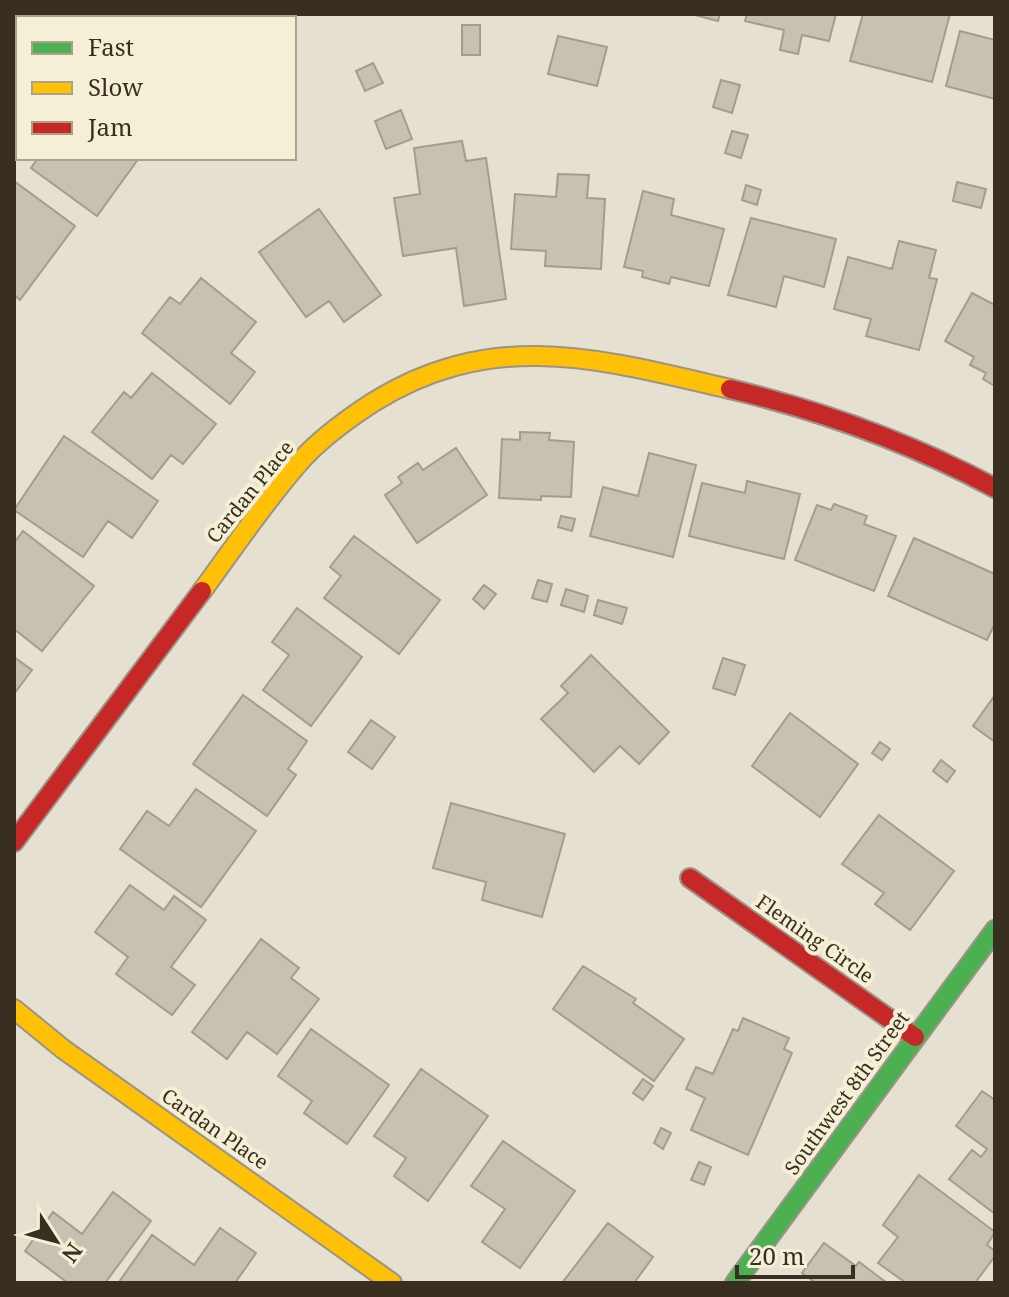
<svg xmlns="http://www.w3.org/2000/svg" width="1009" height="1297" font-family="'Noto Serif',serif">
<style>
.building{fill:#c8c0b0;stroke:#a59c8e;stroke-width:2}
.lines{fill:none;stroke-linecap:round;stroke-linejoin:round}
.fast-casing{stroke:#9a9488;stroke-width:22}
.slow-casing{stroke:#9a9488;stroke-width:22}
.jam-casing{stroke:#9a9488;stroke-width:22}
.fast{stroke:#4caf50;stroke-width:18}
.slow{stroke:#ffc107;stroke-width:18}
.jam{stroke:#c62828;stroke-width:18}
.labels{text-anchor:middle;stroke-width:8;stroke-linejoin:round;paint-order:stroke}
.street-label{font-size:20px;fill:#392f20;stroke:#f5efd6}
</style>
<rect width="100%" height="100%" fill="#e5e0cf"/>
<path class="building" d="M116 14H168L171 18H119Z
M211 14H297L290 18H213Z
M691 14H720L718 21Z
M747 14H836L829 41 802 35 798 54 780 50 784 30 745 21Z
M863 14H950L932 82 850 61Z
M462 25H480V55H462Z
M960 31 995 40V99L946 86Z
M558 36 607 47 597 86 548 74Z
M373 63 383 83 365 91 356 71Z
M721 80 740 85 732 113 713 107Z
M401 110 412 139 386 149 375 121Z
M732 131 748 135 741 158 725 153Z
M462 141 466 161 486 158 506 299 464 306 456 248 403 256 394 198 420 194 414 148Z
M38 158H139L97 216 31 168Z
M558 174 589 175 587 198 605 199 601 269 545 266 546 251 511 249 515 194 556 197Z
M14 181 75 226 20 300 14 295Z
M957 182 986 189 981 208 953 201Z
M746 185 761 190 757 205 742 200Z
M643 191 674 199 671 215 724 229 709 286 671 277 669 284 642 277 643 271 624 267Z
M319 209 381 295 344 322 329 301 306 317 259 252Z
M751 218 836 239 824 287 784 276 776 307 728 295Z
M899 241 936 250 929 278 937 279 919 350 866 336 871 319 834 309 848 257 892 269Z
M201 278 256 322 231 353 255 372 230 404 142 333 170 297 180 304Z
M972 293 995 305V386L983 379 986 373 970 365 974 357 945 341Z
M152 373 216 424 183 464 171 455 152 479 92 432 124 392 131 398Z
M520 432 550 433 549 440 574 442 571 497 541 496V500L499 498 502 439 520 440Z
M64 436 158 501 132 538 108 521 83 557 14 510Z
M456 448 487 495 417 543 385 495 402 483 398 477 418 463 423 470Z
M649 453 696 465 673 557 590 536 603 487 638 496Z
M747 481 800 494 784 559 689 536 702 483 745 493Z
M834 504 867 516 864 524 896 536 874 591 795 560 817 505 831 510Z
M561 516 575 519 572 531 558 527Z
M23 531 94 586 42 651 14 629V543Z
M354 536 440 600 399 654 324 598 341 576 330 567Z
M914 538 995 574V623L987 640 888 596Z
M538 580 552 584 547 602 532 598Z
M484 585 496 594 484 609 473 599Z
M566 589 588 596 584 612 561 605Z
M598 600 627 608 622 624 594 615Z
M297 608 362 657 311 726 263 690 289 655 272 642Z
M591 655 669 732 639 764 620 746 594 772 541 719 568 693 561 686Z
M14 657 32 670 14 694Z
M723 658 745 665 735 695 713 688Z
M243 695 307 741 288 769 296 775 267 816 193 764Z
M995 695V742L973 726Z
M790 713 858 764 820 817 752 766Z
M371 720 395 737 372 769 348 752Z
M880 742 890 749 882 760 872 753Z
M941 760 955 771 947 782 933 771Z
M196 789 256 831 201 907 120 849 147 811 169 826Z
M451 803 565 834 542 917 482 900 486 882 433 868Z
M879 815 954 871 910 930 875 904 884 893 842 864Z
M130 885 164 910 174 896 206 920 171 967 195 985 172 1015 116 974 128 957 95 932Z
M261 939 299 968 291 978 319 999 277 1054 247 1032 227 1059 192 1032Z
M583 966 636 999 633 1003 684 1039 654 1081 553 1009Z
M743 1018 789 1038 784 1049 792 1053 748 1155 691 1130 705 1098 686 1089 696 1067 713 1074 733 1029 738 1031Z
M311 1029 389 1085 347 1144 304 1113 312 1101 278 1076Z
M421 1069 488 1116 428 1201 394 1176 406 1158 374 1136Z
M643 1079 653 1086 643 1100 633 1093Z
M982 1091 995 1100V1214L949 1179 972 1150 981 1157 987 1149 956 1126Z
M661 1128 671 1133 663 1149 654 1143Z
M503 1141 575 1191 520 1268 482 1242 505 1209 471 1186Z
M699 1162 711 1167 704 1185 691 1180Z
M919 1175 995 1232 987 1245 995 1251V1256L975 1283H906L878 1263 898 1237 883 1225Z
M113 1192 151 1221 105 1283H68L25 1251 53 1212 82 1234Z
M608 1223 653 1257 634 1283H562Z
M220 1228 256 1253 235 1283 119 1282 152 1235 194 1265Z
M824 1243 856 1266 859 1262 887 1283H816L802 1273Z"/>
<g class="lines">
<defs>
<path id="fast" d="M735 1283 995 930"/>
<path id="slow" d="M202 591C233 549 263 504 297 465 317 441 346 420 372 403 493 327 601 359 730 389
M14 1009 63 1049 392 1283"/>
<path id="jam" d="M730 389C823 411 911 443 995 488
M14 842 202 591
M690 878 915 1037"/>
</defs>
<use href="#fast" class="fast-casing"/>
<use href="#slow" class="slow-casing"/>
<use href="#jam" class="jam-casing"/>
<use href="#fast" class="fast"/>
<use href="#slow" class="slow"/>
<use href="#jam" class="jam"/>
</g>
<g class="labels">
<g class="street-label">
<text transform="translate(250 492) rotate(-51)" y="7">Cardan Place</text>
<text transform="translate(815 939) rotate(35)" y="7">Fleming Circle</text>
<text transform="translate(847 1093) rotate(-54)" y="7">Southwest 8th Street</text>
<text transform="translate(215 1129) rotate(35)" y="7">Cardan Place</text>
</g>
</g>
<rect width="1009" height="1297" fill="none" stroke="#392f20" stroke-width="32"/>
<rect x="16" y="16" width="280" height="144" fill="#f5efd6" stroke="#aaa28d" stroke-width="2"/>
<rect x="32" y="42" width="40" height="12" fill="#4caf50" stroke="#aaa28d" stroke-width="2"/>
<text x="88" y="56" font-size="24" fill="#392f20">Fast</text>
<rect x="32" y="82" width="40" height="12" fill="#ffc107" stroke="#aaa28d" stroke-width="2"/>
<text x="88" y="96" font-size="24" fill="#392f20">Slow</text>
<rect x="32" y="122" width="40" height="12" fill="#c62828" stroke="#aaa28d" stroke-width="2"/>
<text x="88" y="136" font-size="24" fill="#392f20">Jam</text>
<g transform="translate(56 1241) rotate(126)" stroke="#f5efd6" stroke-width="6" paint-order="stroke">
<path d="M0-6L14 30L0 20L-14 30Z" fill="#392f20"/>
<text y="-12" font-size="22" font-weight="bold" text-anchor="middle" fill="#392f20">N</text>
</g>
<path d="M737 1265v12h116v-12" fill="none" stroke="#392f20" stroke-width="4"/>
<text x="749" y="1265" font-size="24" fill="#392f20" stroke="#f5efd6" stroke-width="6" paint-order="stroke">20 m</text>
</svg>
